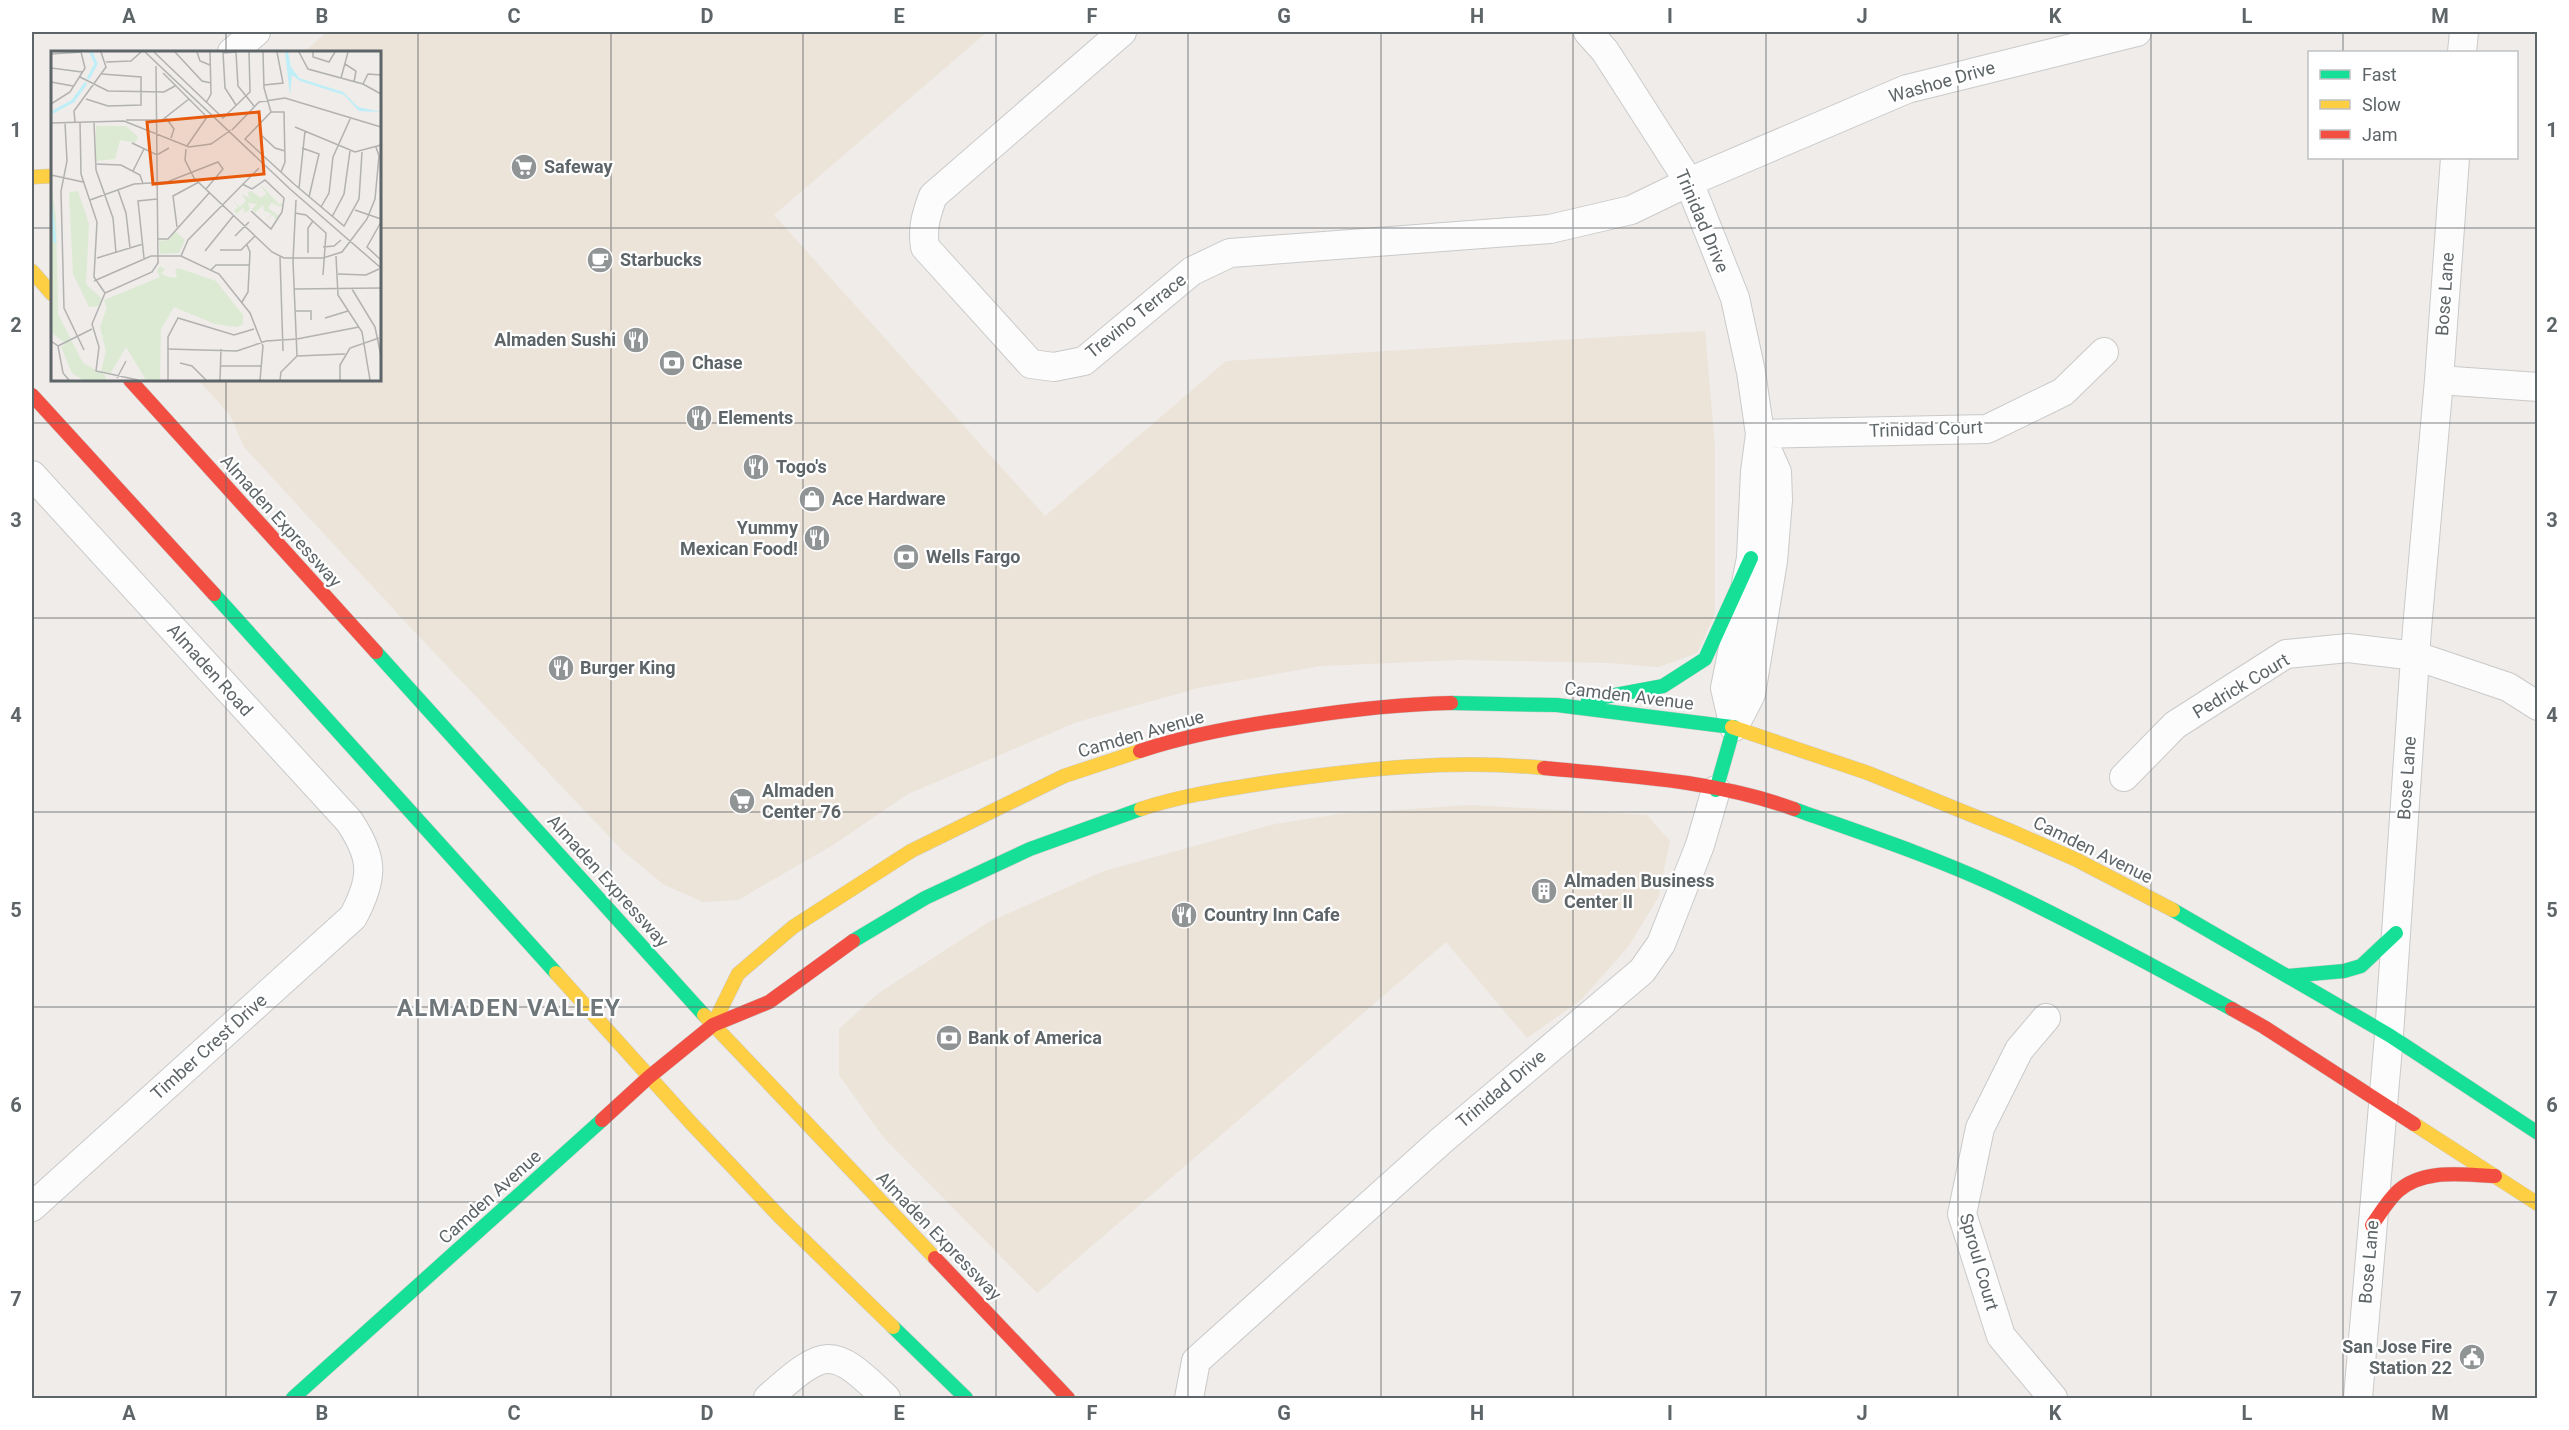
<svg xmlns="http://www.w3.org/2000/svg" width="2569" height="1430" font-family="Roboto,sans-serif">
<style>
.commercial{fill:#ece3d9}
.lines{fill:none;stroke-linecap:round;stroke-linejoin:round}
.street-casing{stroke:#cacaca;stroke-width:30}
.fast-casing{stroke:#cbcbcb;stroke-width:15}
.slow-casing{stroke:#cbcbcb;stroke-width:15}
.jam-casing{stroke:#cbcbcb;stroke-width:15}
.street{stroke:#fdfcfc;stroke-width:28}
.fast{stroke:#16e098;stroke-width:14}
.slow{stroke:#ffcf43;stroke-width:14}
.jam{stroke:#f24e42;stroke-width:14}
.grid{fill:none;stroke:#5e6568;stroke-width:1.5;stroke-opacity:0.55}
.labels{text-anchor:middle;stroke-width:4.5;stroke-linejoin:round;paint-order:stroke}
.street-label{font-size:18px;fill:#5e6568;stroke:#fff}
.poi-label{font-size:18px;font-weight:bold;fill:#5e6568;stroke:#fff;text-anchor:start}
.district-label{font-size:24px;font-weight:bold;letter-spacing:1.5px;fill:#6f777a;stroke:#fff}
.inset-river{fill:none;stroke:#beeef8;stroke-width:3}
.inset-road{fill:none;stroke:#b1b2b1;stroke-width:1.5}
.view{fill:#e8590c;fill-opacity:0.15;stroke:#e8590c;stroke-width:3}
.inset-edge{fill:none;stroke:#5e6568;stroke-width:3}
.neatline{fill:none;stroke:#5e6568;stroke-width:2}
.grid-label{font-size:20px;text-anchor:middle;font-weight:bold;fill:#5e6568}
</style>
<rect width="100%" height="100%" fill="#efece9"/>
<path class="commercial" d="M327 32H987L774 215 1045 516 1226 361 1705 331 1715 447V614L1697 653 1659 667 1609 663 1461 660 1321 666 1198 688 1077 722 908 794 833 845 738 900 703 902 663 884 623 851 409 626 244 447 230 415 198 380H380V52H304Z
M1470 805 1647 815 1670 841 1658 898 1628 947 1582 999 1527 1038 1446 942 1037 1293 884 1138 839 1075V1029L880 992 989 922 1104 871 1275 824 1339 814Z"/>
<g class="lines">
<defs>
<path id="street" d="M1122 32 933 196C926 215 922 228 925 247L1031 364 1054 367 1084 361 1192 271 1230 253 1550 229 1631 210 1689 182 1907 89 2137 32
M1588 32 1605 51 1689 182 1735 298 1751 372 1760 434 1777 472 1778 500 1773 561 1751 694 1734 727
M232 52 256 32
M2462 52 2464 32
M2439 380 2538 387
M1760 434 1987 429 2063 392 2104 352
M32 475 349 821C374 858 374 878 353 917L32 1207
M1734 727 1725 688 1751 558 1755 472 1760 434
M2124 777 2175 725 2286 654 2348 648 2416 656 2508 687 2538 706
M2046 1018 2019 1050 1980 1128 1962 1214 2001 1336 2053 1398
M768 1398C825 1348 831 1344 886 1398
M1189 1398 1196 1361 1442 1140 1642 971 1661 944 1700 845 1716 790
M2358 1398 2389 1035 2417 629 2439 380 2455 158"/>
<path id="fast" d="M214 594 556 973
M376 652 704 1015
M1588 700 1663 686 1705 659 1751 558
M1451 703 1557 705 1732 727
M1716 790 1734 727
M1794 809C1861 833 1929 855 1994 885 2075 923 2154 966 2232 1009
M2173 910 2389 1035 2538 1133
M853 941 925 898 1030 849 1141 809
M2288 976 2344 971 2361 966 2396 933
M893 1327 966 1398
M293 1398 602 1120"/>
<path id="slow" d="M32 177 52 176
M32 271 52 294
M1732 727 1868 773 2011 831 2077 860 2173 910
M1141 809C1183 795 1227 789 1271 782 1361 769 1452 759 1544 768
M556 973 691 1123 780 1217 893 1327
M704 1015 935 1258
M713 1025 738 974 793 927 911 851 1064 776 1140 751
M2414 1124 2538 1204"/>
<path id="jam" d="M130 380 376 652
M32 395 214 594
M1140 751C1191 734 1244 725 1296 718 1348 710 1399 704 1451 703
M1544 768C1627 776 1715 780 1794 809
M2232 1009 2264 1027 2414 1124
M602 1120 649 1077 713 1025 769 1002 853 941
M2372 1225C2380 1214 2388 1200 2398 1191 2424 1168 2463 1175 2495 1176
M935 1258 1068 1398"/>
</defs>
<use href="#street" class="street-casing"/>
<use href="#fast" class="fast-casing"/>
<use href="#slow" class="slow-casing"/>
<use href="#jam" class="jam-casing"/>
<use href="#street" class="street"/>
<use href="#fast" class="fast"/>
<use href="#slow" class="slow"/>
<use href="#jam" class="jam"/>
</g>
<path class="grid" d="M226 32V52M418 32V1398M611 32V1398M803 32V1398M996 32V1398M1188 32V1398M1381 32V1398M1573 32V1398M1766 32V1398M1958 32V1398M2151 32V1398M2343 32V52M2343 158V1398M32 228H52M380 228H2538M226 380V1398M32 423H2538M32 618H2538M32 812H2538M32 1007H2538M32 1202H2538"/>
<defs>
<symbol id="supermarket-disc" viewBox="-11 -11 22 22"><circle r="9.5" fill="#919495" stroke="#fff"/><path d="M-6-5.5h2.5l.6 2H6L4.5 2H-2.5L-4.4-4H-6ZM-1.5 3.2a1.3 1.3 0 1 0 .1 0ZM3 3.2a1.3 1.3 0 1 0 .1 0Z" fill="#fff"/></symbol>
<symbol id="cafe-disc" viewBox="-11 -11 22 22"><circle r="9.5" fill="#919495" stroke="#fff"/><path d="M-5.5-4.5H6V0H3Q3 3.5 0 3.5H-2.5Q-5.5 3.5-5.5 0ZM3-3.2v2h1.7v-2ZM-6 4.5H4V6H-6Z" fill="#fff"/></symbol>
<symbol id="restaurant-disc" viewBox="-11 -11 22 22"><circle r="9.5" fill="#919495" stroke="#fff"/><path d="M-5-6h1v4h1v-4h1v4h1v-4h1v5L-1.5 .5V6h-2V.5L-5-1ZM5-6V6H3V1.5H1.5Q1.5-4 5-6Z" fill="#fff"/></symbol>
<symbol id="bank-disc" viewBox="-11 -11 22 22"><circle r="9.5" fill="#919495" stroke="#fff"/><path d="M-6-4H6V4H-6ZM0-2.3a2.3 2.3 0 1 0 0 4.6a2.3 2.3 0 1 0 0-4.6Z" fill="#fff"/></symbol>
<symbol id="shop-disc" viewBox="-11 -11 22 22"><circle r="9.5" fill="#919495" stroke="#fff"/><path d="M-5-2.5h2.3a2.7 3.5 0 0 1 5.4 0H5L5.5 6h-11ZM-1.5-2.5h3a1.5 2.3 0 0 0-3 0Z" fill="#fff"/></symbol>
<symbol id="building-disc" viewBox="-11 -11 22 22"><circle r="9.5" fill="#919495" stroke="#fff"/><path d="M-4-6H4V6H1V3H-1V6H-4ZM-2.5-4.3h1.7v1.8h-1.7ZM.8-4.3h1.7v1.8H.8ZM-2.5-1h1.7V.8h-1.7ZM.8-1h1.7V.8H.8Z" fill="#fff"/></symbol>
<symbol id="civic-disc" viewBox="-11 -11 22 22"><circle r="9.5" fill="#919495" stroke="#fff"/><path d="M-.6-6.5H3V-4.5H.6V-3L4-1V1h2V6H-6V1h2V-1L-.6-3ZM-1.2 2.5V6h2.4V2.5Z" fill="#fff"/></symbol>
</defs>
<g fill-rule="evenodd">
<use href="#supermarket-disc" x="509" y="152" width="30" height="30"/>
<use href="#cafe-disc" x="585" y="245" width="30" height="30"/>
<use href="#restaurant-disc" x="621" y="325" width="30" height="30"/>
<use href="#bank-disc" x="657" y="348" width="30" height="30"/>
<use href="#restaurant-disc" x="684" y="403" width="30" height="30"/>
<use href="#restaurant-disc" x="741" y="452" width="30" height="30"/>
<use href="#shop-disc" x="797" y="484" width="30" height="30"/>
<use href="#restaurant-disc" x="802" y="523" width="30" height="30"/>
<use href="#bank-disc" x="891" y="542" width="30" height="30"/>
<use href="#restaurant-disc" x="546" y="653" width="30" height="30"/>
<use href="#supermarket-disc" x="727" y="786" width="30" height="30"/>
<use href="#building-disc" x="1529" y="876" width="30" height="30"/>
<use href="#restaurant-disc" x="1169" y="900" width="30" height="30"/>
<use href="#bank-disc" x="934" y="1023" width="30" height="30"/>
<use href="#civic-disc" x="2457" y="1342" width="30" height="30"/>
</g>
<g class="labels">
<g class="street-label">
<text transform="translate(1942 82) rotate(-16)" y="6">Washoe Drive</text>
<text transform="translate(1702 221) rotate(67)" y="6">Trinidad Drive</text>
<text transform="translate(2445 294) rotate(-86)" y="6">Bose Lane</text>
<text transform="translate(1136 316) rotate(-39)" y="6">Trevino Terrace</text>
<text transform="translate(1926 429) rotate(-2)" y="6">Trinidad Court</text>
<text transform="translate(281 521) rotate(48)" y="6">Almaden Expressway</text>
<text transform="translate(210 670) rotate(48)" y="6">Almaden Road</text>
<text transform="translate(2241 686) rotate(-31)" y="6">Pedrick Court</text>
<text transform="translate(1629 696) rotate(7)" y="6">Camden Avenue</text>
<text transform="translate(1141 734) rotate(-16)" y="6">Camden Avenue</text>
<text transform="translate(2407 778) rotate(-86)" y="6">Bose Lane</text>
<text transform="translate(2093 850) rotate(26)" y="6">Camden Avenue</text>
<text transform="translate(608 881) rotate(48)" y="6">Almaden Expressway</text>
<text transform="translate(209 1047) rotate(-42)" y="6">Timber Crest Drive</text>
<text transform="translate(1501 1089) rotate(-40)" y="6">Trinidad Drive</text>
<text transform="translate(490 1197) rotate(-42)" y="6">Camden Avenue</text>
<text transform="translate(939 1236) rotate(46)" y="6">Almaden Expressway</text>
<text transform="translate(1979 1262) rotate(74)" y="6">Sproul Court</text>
<text transform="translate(2369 1262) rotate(-85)" y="6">Bose Lane</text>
</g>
<g class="poi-label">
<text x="544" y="173">Safeway</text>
<text x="620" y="266">Starbucks</text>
<text x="616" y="346" text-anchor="end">Almaden Sushi</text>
<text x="692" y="369">Chase</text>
<text x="718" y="424">Elements</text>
<text x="776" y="473">Togo's</text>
<text x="832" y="505">Ace Hardware</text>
<text x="798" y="534" text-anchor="end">Yummy<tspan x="798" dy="21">Mexican Food!</tspan></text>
<text x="926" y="563">Wells Fargo</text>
<text x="580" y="674">Burger King</text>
<text x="762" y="797">Almaden<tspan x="762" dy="21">Center 76</tspan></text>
<text x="1564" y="887">Almaden Business<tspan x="1564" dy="21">Center II</tspan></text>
<text x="1204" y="921">Country Inn Cafe</text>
<text x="968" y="1044">Bank of America</text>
<text x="2452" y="1353" text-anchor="end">San Jose Fire<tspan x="2452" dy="21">Station 22</tspan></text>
</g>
<g class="district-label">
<text x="509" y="1016">ALMADEN VALLEY</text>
</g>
</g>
<g transform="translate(51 51)">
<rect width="330" height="330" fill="#efece9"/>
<path d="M45 75H75L87 86 84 92 69 89 64 108 45 110ZM0 133 5 165 7 263 32 312 54 324 55 329H32L21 322 10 296 15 293 0 281ZM209 133 228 153 232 152 231 156 220 152 217 157 228 165 225 169 222 164 214 170 221 163 213 160 212 154 204 162 201 158 206 153 197 152 199 158 194 162 192 156 186 163 183 160 187 156 181 148 189 156 195 150 191 143 198 147 197 141 200 140 210 147 215 143ZM27 140 38 173 35 233 51 248 47 255 38 256 22 223 18 141ZM124 180 134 189 128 202 109 203 108 190 118 189ZM109 215 114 218 110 223 118 226 126 227 124 220 127 217 165 230 192 264V273L186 276 164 273 123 256 110 278 109 329H95L75 296 59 323 50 321 55 300 49 276 56 256 53 249 109 226 106 220Z" fill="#dcead4"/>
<path d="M234 1H237L240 16 248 27 292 41 307 56 330 61 308 60 293 44 249 30 241 24 239 44Z" fill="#beeef8"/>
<path class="inset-river" d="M37 28 45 13 40 1M0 62 22 50 35 32M0 152 4 192"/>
<path class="inset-road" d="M94 1 239 138 330 217M103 1 172 67 199 41 198 1M124 1 151 30 160 32M146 1 149 10 159 14M172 1 174 37 185 54M212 1 213 37 220 61M248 1 257 18 312 33 330 43M262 1V6L278 11 284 1M172 2 185 1 187 35 203 55M0 3 31 1M55 11 80 10 90 1M294 13 305 20 303 31M0 17 31 21M112 22 156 66 136 95M29 26 57 40 113 41 124 35M290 27 297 1M0 31 22 35M312 33 317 23 330 24M213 34 232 32 226 1M35 48 57 55 90 54V26L51 23M155 52 160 43 159 1M0 53 19 41 34 17 30 1M115 67 123 78 120 87M75 69H111L138 48M24 71 23 60 55 16 50 1M29 71 30 123 46 171 43 226 54 242M43 71 45 119 62 167 65 202M0 72 73 70 138 96 160 93 180 79M14 72 16 110 10 140 13 257 33 299M244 76 304 101 330 94M181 79 208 51 234 47 330 76M209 83 224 97 234 100M0 87V117M81 92 106 104 118 97M251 97 268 103 258 146M135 98 134 109 143 127 221 201 233 207H272L291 201 316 168 324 148 328 105 325 96M44 113 70 114 89 124 92 133M82 120 93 98M230 121 234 111 233 61H220L194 88 243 133 293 175 308 148 311 101M0 124 32 131M191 133 201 138 214 129 233 147 231 161 220 178 200 160M248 137 254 80M67 139 75 162 79 197M39 149 83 133 116 131 167 111 172 118 155 138M270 156 278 142 282 106 300 66M304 159 330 168M244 162 255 164 275 182 272 224M281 166 293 143 299 100M330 171 316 196 330 209M126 176 122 145 148 131M184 185 198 171M107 188H117L159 141M272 196 283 195 290 189M169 199H190L204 185M154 200 183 164M257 202V177L262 170M130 205 137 189 208 117M285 205 287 244 311 281 319 329M229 206 232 300M46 207 92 193M93 207 87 150 106 148M160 219 165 214H199M287 223 315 224 328 218M43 230 100 205H130L168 223 199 262 212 295 209 329M243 238 330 237M301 238 324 276 330 305M191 251 197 241 199 201 196 194M244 260H260V269M274 267 297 260M0 290 7 295 12 322 18 329M7 295 41 278M116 298 186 300 215 290 246 288 308 276M246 305 294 303M129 312 141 315 155 329M169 315H211M66 327 75 310M87 329 45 320 48 296 41 273 54 242 101 221 107 212 105 15M117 329V286L127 267 183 284 203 278M169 329 170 298M229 329 230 321 246 305 242 210 245 149M289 329V314L299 297 328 287"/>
<path class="view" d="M208 61 213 123 102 133 96 71Z"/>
<rect width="330" height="330" class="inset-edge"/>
</g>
<rect width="2569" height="1430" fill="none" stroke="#ffffff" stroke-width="66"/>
<rect x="2308" y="51" width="210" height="108" fill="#ffffff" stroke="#bfc1c3" stroke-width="1.5"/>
<rect x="2320" y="70" width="30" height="9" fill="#16e098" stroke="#bfc1c3" stroke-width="1.5"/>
<text x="2362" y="81" font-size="18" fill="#5e6568">Fast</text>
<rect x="2320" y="100" width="30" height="9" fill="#ffcf43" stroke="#bfc1c3" stroke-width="1.5"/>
<text x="2362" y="111" font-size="18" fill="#5e6568">Slow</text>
<rect x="2320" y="130" width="30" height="9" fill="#f24e42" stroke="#bfc1c3" stroke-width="1.5"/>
<text x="2362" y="141" font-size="18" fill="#5e6568">Jam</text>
<rect x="33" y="33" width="2503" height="1364" class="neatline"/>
<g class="grid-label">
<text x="129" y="23">A</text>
<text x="322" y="23">B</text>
<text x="514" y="23">C</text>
<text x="707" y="23">D</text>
<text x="899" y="23">E</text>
<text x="1092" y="23">F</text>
<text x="1284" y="23">G</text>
<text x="1477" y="23">H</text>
<text x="1670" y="23">I</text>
<text x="1862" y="23">J</text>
<text x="2055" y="23">K</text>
<text x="2247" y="23">L</text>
<text x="2440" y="23">M</text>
<text x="16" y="137">1</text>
<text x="2552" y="137">1</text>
<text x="16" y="332">2</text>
<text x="2552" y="332">2</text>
<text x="16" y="527">3</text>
<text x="2552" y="527">3</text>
<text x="16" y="722">4</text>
<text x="2552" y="722">4</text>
<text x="16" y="917">5</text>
<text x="2552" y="917">5</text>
<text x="16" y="1112">6</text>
<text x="2552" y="1112">6</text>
<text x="16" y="1306">7</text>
<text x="2552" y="1306">7</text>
<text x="129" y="1420">A</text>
<text x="322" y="1420">B</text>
<text x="514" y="1420">C</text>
<text x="707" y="1420">D</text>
<text x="899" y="1420">E</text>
<text x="1092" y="1420">F</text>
<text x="1284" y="1420">G</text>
<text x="1477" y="1420">H</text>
<text x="1670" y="1420">I</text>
<text x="1862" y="1420">J</text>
<text x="2055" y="1420">K</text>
<text x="2247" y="1420">L</text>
<text x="2440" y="1420">M</text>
</g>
</svg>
